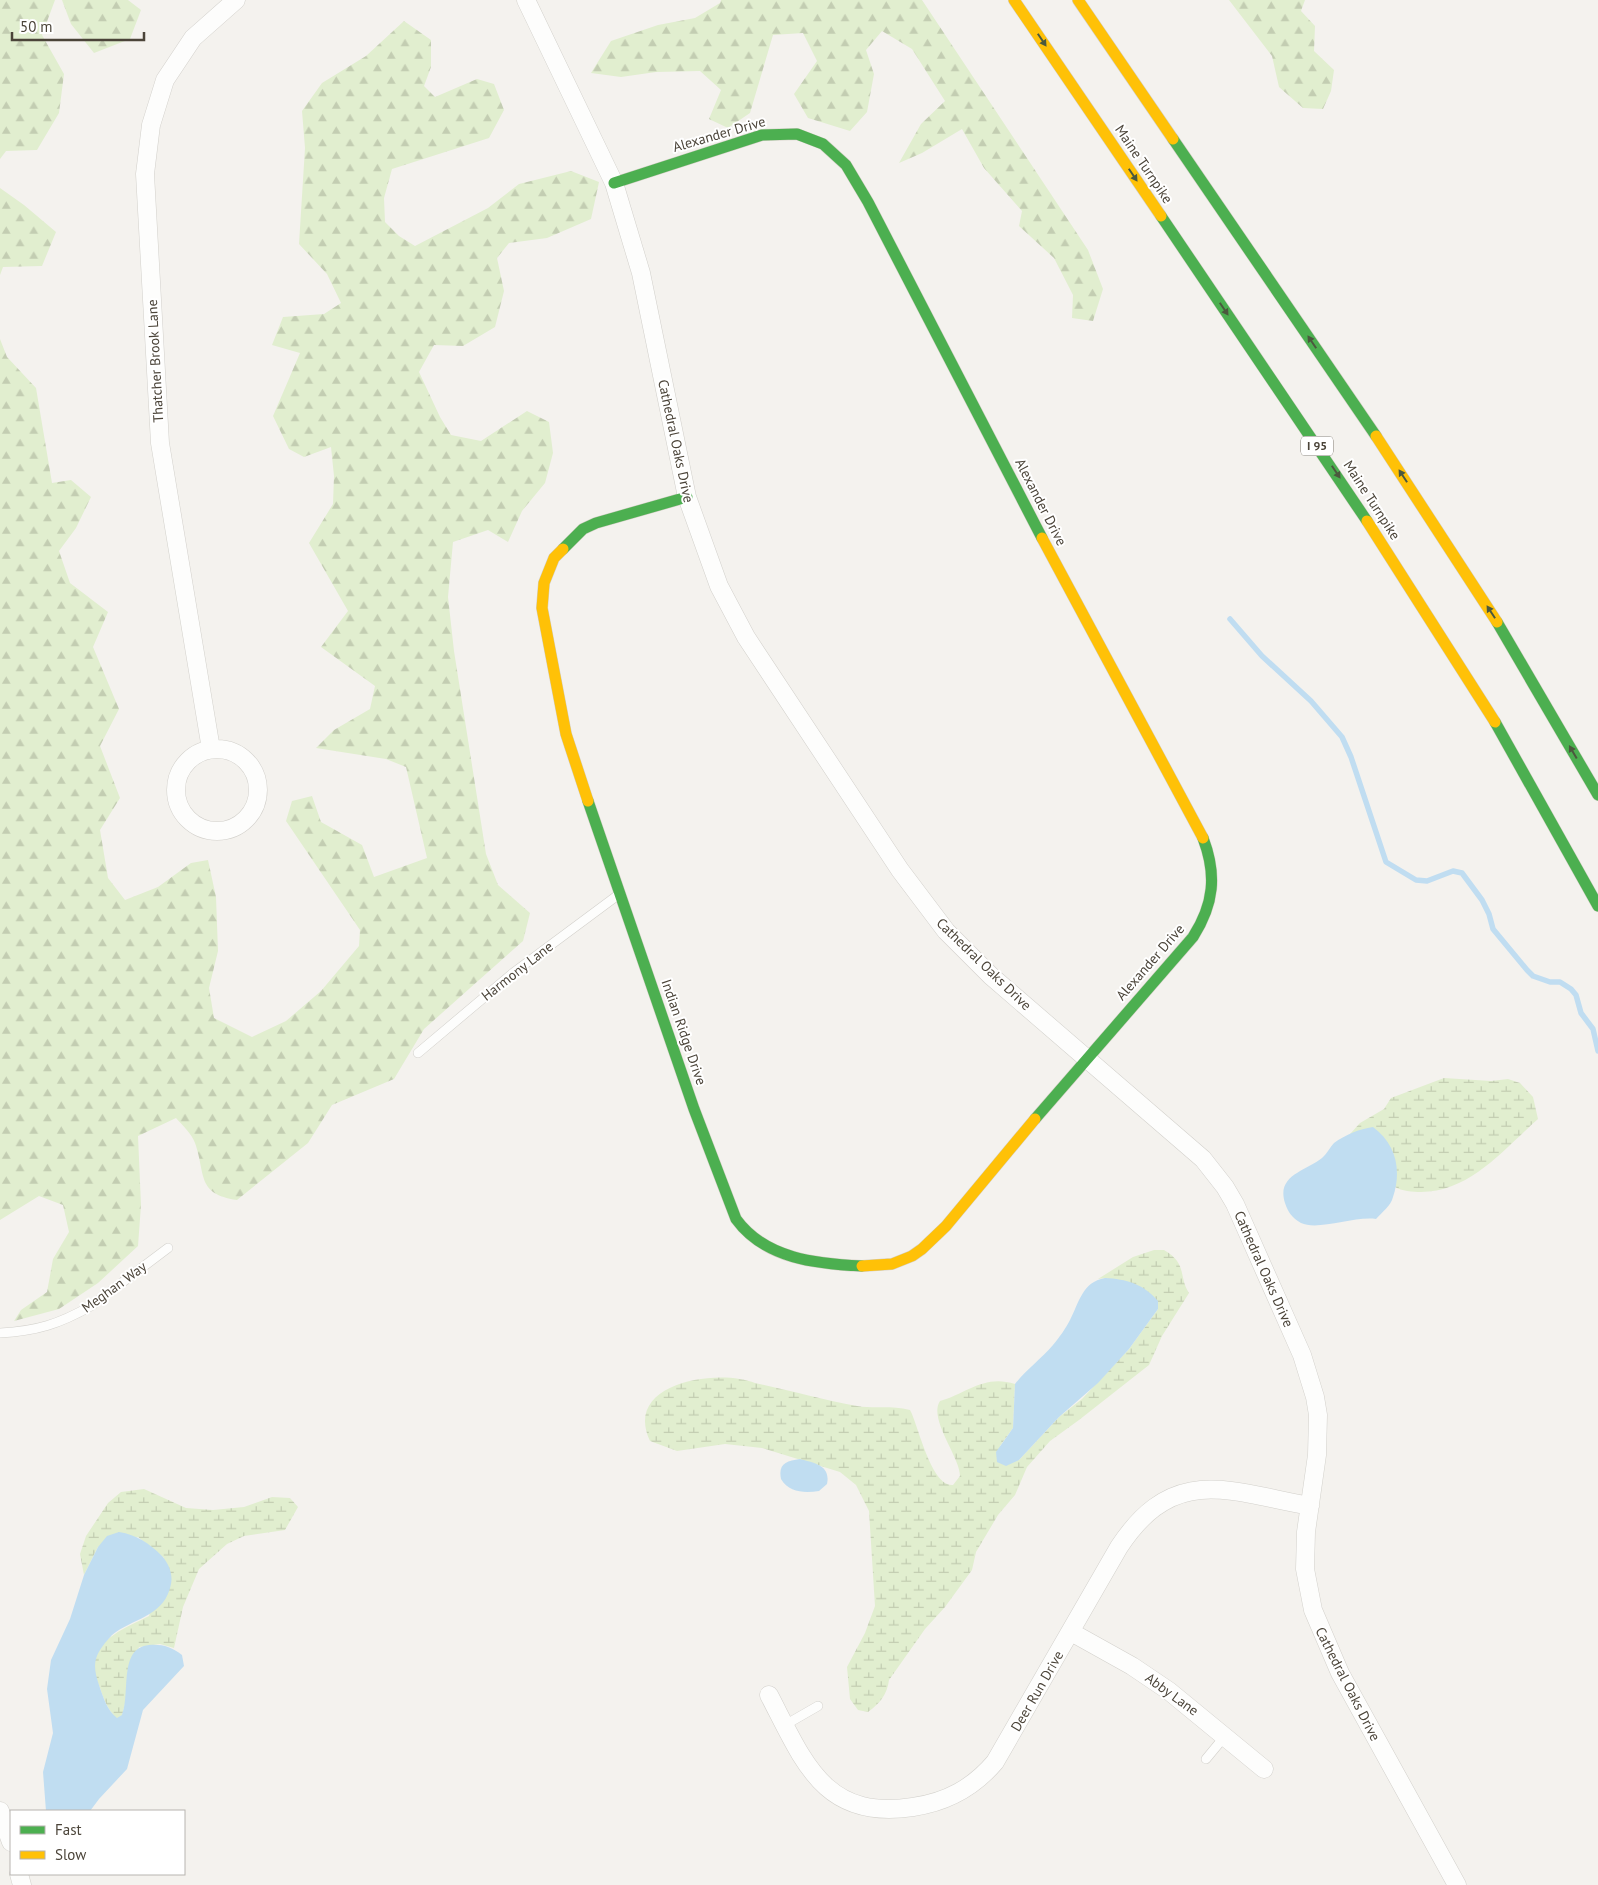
<svg xmlns="http://www.w3.org/2000/svg" width="1598" height="1885" font-family="'PT Sans',sans-serif">
<style>
.forest{fill:url(#forest-firs)}
.wetland{fill:url(#wetland-marsh)}
.water{fill:#c0ddf1}
.lines{fill:none;stroke-linecap:round;stroke-linejoin:round}
.stream{stroke:#c0ddf1;stroke-width:5.5}
.lane-casing{stroke:#d2d0cb;stroke-width:10}
.street-casing{stroke:#d2d0cb;stroke-width:19}
.fast-casing{stroke:#d3cfc5;stroke-width:12}
.slow-casing{stroke:#d3cfc5;stroke-width:12}
.lane{stroke:#fdfdfc;stroke-width:9}
.street{stroke:#fdfdfc;stroke-width:18}
.fast{stroke:#4caf50;stroke-width:11}
.slow{stroke:#ffc107;stroke-width:11}
.oneway{fill:#4b593e}
.labels{text-anchor:middle;stroke-width:4;stroke-linejoin:round;paint-order:stroke}
.shield{fill:#fff;stroke:#817c74;stroke-width:1}
.shield-label{font-size:12px;font-weight:bold;fill:#4b4439}
.street-label{font-size:14px;fill:#4b4439;stroke:#fff}
</style>
<defs>
<pattern id="forest-firs" width="22" height="20" patternUnits="userSpaceOnUse" patternTransform="scale(1.25)"><rect width="22" height="20" fill="#e1eecf"/><path d="M5 1l3.5 6h-7zM16 11l3.5 6h-7z" fill="#c3cdb2"/></pattern>
<pattern id="wetland-marsh" width="20" height="14" patternUnits="userSpaceOnUse" patternTransform="scale(1.25)"><rect width="20" height="14" fill="#e1eecf"/><path d="M1 5h8M5 5V1M11 12h8M15 12V8" fill="none" stroke="#c3cdb2"/></pattern>
</defs>
<rect width="100%" height="100%" fill="#f4f2ee"/>
<path class="forest" d="M0 0H55L42 35 64 74 59 113 37 150 6 151 0 159Z
M62 0H128L141 10 130 39 94 53 71 24Z
M721 0H922L1088 250 1103 289 1093 321 1072 318 1073 295 1054 258 1019 226 1022 211 984 168 962 129 922 153 899 163 921 124 945 101 912 49 882 31 866 50 874 74 867 112 850 131 808 118 794 94 817 61 803 33 773 35 750 113 728 128 709 119 721 90 700 71 656 72 621 77 591 73 611 41 658 25 695 18 720 3Z
M1229 0H1305L1301 11 1315 26 1314 51 1334 70 1331 91 1323 109 1303 108 1279 87 1272 56Z
M404 21 431 40V67L424 86 435 97 477 79 494 84 504 110 489 138 392 169 384 198 385 222 399 236 415 246 488 208 519 184 571 171 599 182 591 219 547 238 509 243 497 258 504 291 495 327 463 346 434 345 419 372 440 417 451 435 481 441 527 411 549 422 553 453 545 483 522 511 508 542 488 530 453 542 448 597 454 651 486 854 498 885 530 913 523 941 424 1029 394 1079 332 1105 308 1143 237 1200C196 1194 206 1174 195 1143 192 1134 182 1125 176 1118L138 1136 141 1205 138 1246 98 1283 59 1309 14 1321 21 1310 47 1292 53 1259 69 1232 63 1205 39 1196 0 1220V339L7 357 36 388 52 483 71 480 91 497 76 528 59 551 70 583 108 612 93 647 119 709 100 746 120 798 100 830 108 878 125 900 158 887 191 863 208 860 216 897 218 951 209 988 214 1018 252 1037 286 1021 321 991 359 946 360 930 286 821 292 801 312 796 321 822 362 845 374 877 427 858 406 767 386 759 316 748 334 730 370 709 375 686 321 647 348 611 309 543 333 504 334 476 331 447 304 457 289 449 273 416 300 353 272 345 283 317 324 314 341 303 327 274 299 244 305 148 302 111 322 83 366 56Z
M0 188 24 205 56 232 42 266 3 267 0 275Z"/>
<path class="wetland" d="M1444 1078 1491 1081 1508 1079 1520 1083 1533 1097 1538 1119C1504 1149 1470 1192 1421 1192 1413 1192 1401 1191 1395 1187 1383 1179 1360 1146 1350 1134L1360 1123 1384 1109 1391 1098Z
M1154 1250H1164C1188 1264 1178 1276 1189 1293L1162 1336 1149 1365 1079 1420 1050 1441 1027 1467 1015 1495 998 1515 976 1552 972 1570 945 1607 925 1629 889 1680C887 1695 880 1703 868 1712L858 1710 850 1699 847 1667 865 1633 875 1606 869 1511 856 1485 840 1472 762 1448 725 1444 677 1451 650 1441C622 1382 719 1368 755 1383 789 1390 823 1400 857 1406 875 1409 891 1405 910 1410 918 1424 931 1487 953 1485L960 1476C960 1457 928 1419 940 1401 967 1393 985 1374 1015 1384L1013 1428 1000 1446 1019 1460 1059 1417 1082 1399 1129 1349 1158 1309 1105 1278 1098 1279 1133 1257Z
M144 1489 186 1508 213 1510 244 1507 272 1497 290 1498 298 1507 285 1530 244 1536 227 1544 199 1569 183 1607 174 1648 160 1644 139 1647 128 1680V1691L122 1716 117 1719C108 1710 104 1700 100 1688 98 1682 93 1673 94 1666 95 1638 128 1627 149 1616L164 1558 138 1537 98 1547 84 1575 80 1554 86 1536 108 1503 121 1492Z"/>
<path class="water" d="M1373 1127C1396 1144 1402 1170 1393 1197 1391 1206 1382 1212 1376 1219 1354 1216 1318 1231 1301 1223 1292 1218 1288 1212 1285 1203 1276 1175 1306 1171 1322 1158 1327 1154 1330 1147 1334 1143 1345 1135 1359 1129 1373 1127Z
M1105 1278C1126 1279 1144 1284 1158 1301V1309L1129 1349 1098 1383 1059 1417 1019 1460 1006 1466 997 1462 996 1452 1013 1428 1015 1384C1026 1370 1041 1359 1053 1345 1059 1338 1066 1328 1070 1320 1079 1303 1082 1282 1105 1278Z
M800 1459C814 1463 831 1465 827 1484L819 1491C805 1493 789 1493 781 1479 778 1464 786 1461 800 1459Z
M119 1532C137 1535 149 1543 162 1556 169 1564 173 1574 171 1584 165 1615 138 1617 116 1632 112 1634 108 1640 105 1643 93 1658 93 1667 99 1685 103 1697 107 1710 117 1718L122 1715C131 1693 118 1648 149 1645 162 1644 172 1647 182 1655L184 1666 143 1710 127 1769 99 1799 90 1811H46L43 1772 53 1733 47 1689 51 1660 70 1619 84 1575 98 1547 107 1536Z"/>
<g class="lines">
<path class="stream" d="M1230 619 1262 656 1311 701 1342 737 1351 757 1386 862 1416 880 1427 881 1453 871 1462 873 1482 900 1489 914 1493 929 1527 970 1533 976 1550 982H1560L1571 989 1576 995 1581 1013 1593 1029 1598 1051"/>
<defs>
<path id="lane" d="M418 1053 513 973 618 895
M0 1333C37 1331 59 1324 91 1306L168 1248
M785 1725 818 1706
M1206 1759 1225 1736"/>
<path id="street" d="M526 0 614 183 641 273 687 497 719 586 746 637 900 870 946 931 991 976 1203 1159 1225 1187 1235 1204 1302 1355 1315 1397 1318 1415 1317 1455 1306 1532 1305 1569 1313 1610 1340 1673 1457 1885
M176 790a41 41 0 1 1 82 0a41 41 0 1 1-82 0Z
M211 749 160 443 145 174 151 125 165 80 193 38 236 0
M1071 1632 1132 1666 1169 1691 1264 1769
M769 1695C804 1762 824 1821 913 1807 947 1802 973 1788 995 1762L1119 1547C1174 1464 1227 1491 1310 1506
M0 1811 11 1842
M19 1874 22 1885"/>
<path id="fast" d="M1173 139 1376 436
M614 183 762 135 797 134 823 144 846 165 868 202 1042 538
M1161 216 1367 521
M563 549 583 529 596 523 687 497
M1497 622 1598 795
M1495 722 1598 906
M588 801 694 1109 736 1219C765 1259 817 1264 862 1266
M1035 1119 1193 937C1214 904 1217 875 1203 838"/>
<path id="slow" d="M1014 0 1161 216
M1078 0 1173 139
M1376 436 1497 622
M1367 521 1495 722
M1042 538 1203 838
M563 549 554 558 544 583 542 608 566 734 588 801
M862 1266 892 1264 912 1256 922 1249 946 1226 1035 1119"/>
</defs>
<use href="#lane" class="lane-casing"/>
<use href="#street" class="street-casing"/>
<use href="#fast" class="fast-casing"/>
<use href="#slow" class="slow-casing"/>
<use href="#lane" class="lane"/>
<use href="#street" class="street"/>
<use href="#fast" class="fast"/>
<use href="#slow" class="slow"/>
</g>
<defs><path id="oneway-solid" d="M-6-.8H1V-3.2L6.5 0L1 3.2V.8H-6Z" transform="scale(1.25)"/></defs>
<g class="oneway">
<use href="#oneway-solid" transform="translate(1042 40) rotate(56)"/>
<use href="#oneway-solid" transform="translate(1133 175) rotate(56)"/>
<use href="#oneway-solid" transform="translate(1224 309) rotate(56)"/>
<use href="#oneway-solid" transform="translate(1312 342) rotate(-124)"/>
<use href="#oneway-solid" transform="translate(1336 472) rotate(56)"/>
<use href="#oneway-solid" transform="translate(1403 476) rotate(-123)"/>
<use href="#oneway-solid" transform="translate(1491 612) rotate(-123)"/>
<use href="#oneway-solid" transform="translate(1573 752) rotate(-120)"/>
</g>
<g class="labels">
<rect class="shield" x="1301" y="436.5" width="32" height="19" rx="4"/>
<g class="shield-label">
<text x="1317" y="450">I 95</text>
</g>
<g class="street-label">
<text transform="translate(719 134) rotate(-16)" y="5">Alexander Drive</text>
<text transform="translate(1144 164) rotate(56)" y="5">Maine Turnpike</text>
<text transform="translate(155 361) rotate(-93)" y="5">Thatcher Brook Lane</text>
<text transform="translate(676 441) rotate(78)" y="5">Cathedral Oaks Drive</text>
<text transform="translate(1372 500) rotate(57)" y="5">Maine Turnpike</text>
<text transform="translate(1041 502) rotate(63)" y="5">Alexander Drive</text>
<text transform="translate(1150 962) rotate(-49)" y="5">Alexander Drive</text>
<text transform="translate(984 964) rotate(44)" y="5">Cathedral Oaks Drive</text>
<text transform="translate(517 971) rotate(-38)" y="5">Harmony Lane</text>
<text transform="translate(684 1032) rotate(71)" y="5">Indian Ridge Drive</text>
<text transform="translate(1264 1269) rotate(66)" y="5">Cathedral Oaks Drive</text>
<text transform="translate(114 1287) rotate(-36)" y="5">Meghan Way</text>
<text transform="translate(1348 1684) rotate(63)" y="5">Cathedral Oaks Drive</text>
<text transform="translate(1037 1691) rotate(-60)" y="5">Deer Run Drive</text>
<text transform="translate(1172 1694) rotate(36)" y="5">Abby Lane</text>
</g>
</g>
<rect x="10" y="1810" width="175" height="65" fill="#ffffff" stroke="#b7b4b0"/>
<rect x="20" y="1826" width="25" height="8" fill="#4caf50" stroke="#b7b4b0"/>
<text x="55" y="1835" font-size="15" fill="#4b4439">Fast</text>
<rect x="20" y="1851" width="25" height="8" fill="#ffc107" stroke="#b7b4b0"/>
<text x="55" y="1860" font-size="15" fill="#4b4439">Slow</text>
<path d="M12 32v8h132v-8" fill="none" stroke="#4b4439" stroke-width="2.5"/>
<text x="20" y="32" font-size="15" fill="#4b4439" stroke="#ffffff" stroke-width="4" paint-order="stroke">50 m</text>
</svg>
